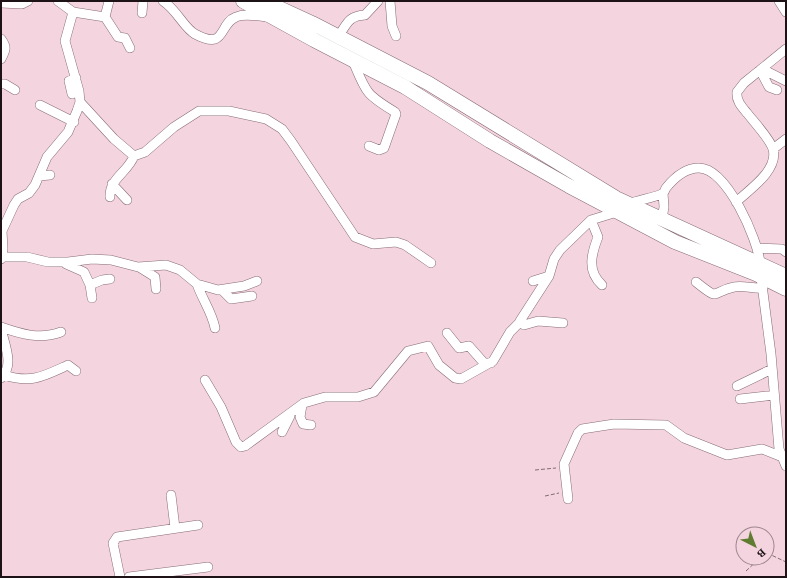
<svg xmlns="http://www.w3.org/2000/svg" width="787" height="578" font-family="'Times New Roman',serif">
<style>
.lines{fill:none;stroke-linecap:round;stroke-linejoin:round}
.minor-casing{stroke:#876c75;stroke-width:10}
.highway-casing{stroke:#876c75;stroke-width:15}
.path{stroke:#816d73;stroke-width:1;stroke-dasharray:4 2;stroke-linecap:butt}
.minor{stroke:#fff;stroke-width:9}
.highway{stroke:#fff;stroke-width:14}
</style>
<rect width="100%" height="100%" fill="#f4d4de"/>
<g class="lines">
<defs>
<path id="minor" d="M58 1 73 12 105 17 118 37 125 38 130 48
M163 1C177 10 184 28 195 34 227 51 218 24 236 17 245 13 258 16 267 17
M390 1 392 26 396 36
M779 1 786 12
M1 3 22 4 28 1
M142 13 143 1
M105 17 109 1
M338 37C347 24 348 16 365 15L378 1
M1 39C7 47 6 50 1 59
M353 61C366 92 365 94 395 112L396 114 384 148 379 150 369 146
M764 67 768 72 786 81
M760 70 769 87 777 90
M1 84H5L15 90
M72 94 69 81 76 78
M80 102 114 139 134 156 145 152 174 127 199 111H229L266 119 282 129 291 141 355 237 373 244 396 242 405 245 431 263
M40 105 74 122
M773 149 786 139
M39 176 50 175
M112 184 127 200
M110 197C109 179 128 172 134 156
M736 202C749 190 779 170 773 149 770 139 754 122 747 113 742 107 736 101 737 92L744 83 786 49
M629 204C636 200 659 197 663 193 665 192 665 189 666 188 674 178 686 168 699 168 727 168 758 240 760 263
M662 219 664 207 663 193
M591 220 598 237C591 255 587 271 602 285
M757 248 782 249 786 252
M2 257H27L48 262H68L92 259 111 260 138 267 166 265 180 270 197 284 218 290 244 286 257 281
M1 259 3 249 2 231 14 205 18 199 29 193 35 185 47 157 68 132 77 111 80 102 79 91 65 41 73 12
M66 264 84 272 90 285 102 280 110 279
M139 267 155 277 156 289
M761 277 771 354 779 449 786 466
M533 281 549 276
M696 282C721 302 710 292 734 287 743 285 753 289 763 288
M197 284C202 299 212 312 215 328
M90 285 92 298
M222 290 231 299 252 296
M563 323 538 321 524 325 520 321 549 276 554 259 560 250 591 220 617 212
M1 327C21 334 40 340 61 332
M1 328C4 344 15 365 1 378
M447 333 459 348 469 346 484 363H491
M4 375C31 384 44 376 68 365L76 371
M205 380 221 407 236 442 241 447 245 446 304 403 325 397H358L374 392 408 351 428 346 439 365 455 378 461 379 493 361 510 332 520 322
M737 386 772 369
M740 399 774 395
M302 405 300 417 303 424 311 425
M282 432 290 416
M171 495 175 528
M568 499 564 464 578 433 582 429 614 424 666 425 684 438 727 455 762 449 780 456
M120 577 113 543 117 537 198 525
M129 577 208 567"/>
<path id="highway" d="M243 1 314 40 405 87 490 141 569 186 675 242 756 274 786 289
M264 1 312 23 428 83 616 198 786 276"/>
</defs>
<use href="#minor" class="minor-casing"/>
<use href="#highway" class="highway-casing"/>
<path class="path" d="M535 470 556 468
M545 496 559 493
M767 553 786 562
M746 571 760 558"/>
<use href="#minor" class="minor"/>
<use href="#highway" class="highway"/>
</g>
<rect width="787" height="578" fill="none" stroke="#1d1216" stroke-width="4"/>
<g transform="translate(755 546) rotate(138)"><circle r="19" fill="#f4d4de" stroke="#9e868e"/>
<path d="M0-3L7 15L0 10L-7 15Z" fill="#5f7c31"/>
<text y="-6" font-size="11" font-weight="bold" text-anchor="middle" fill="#1d1216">B</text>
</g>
</svg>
